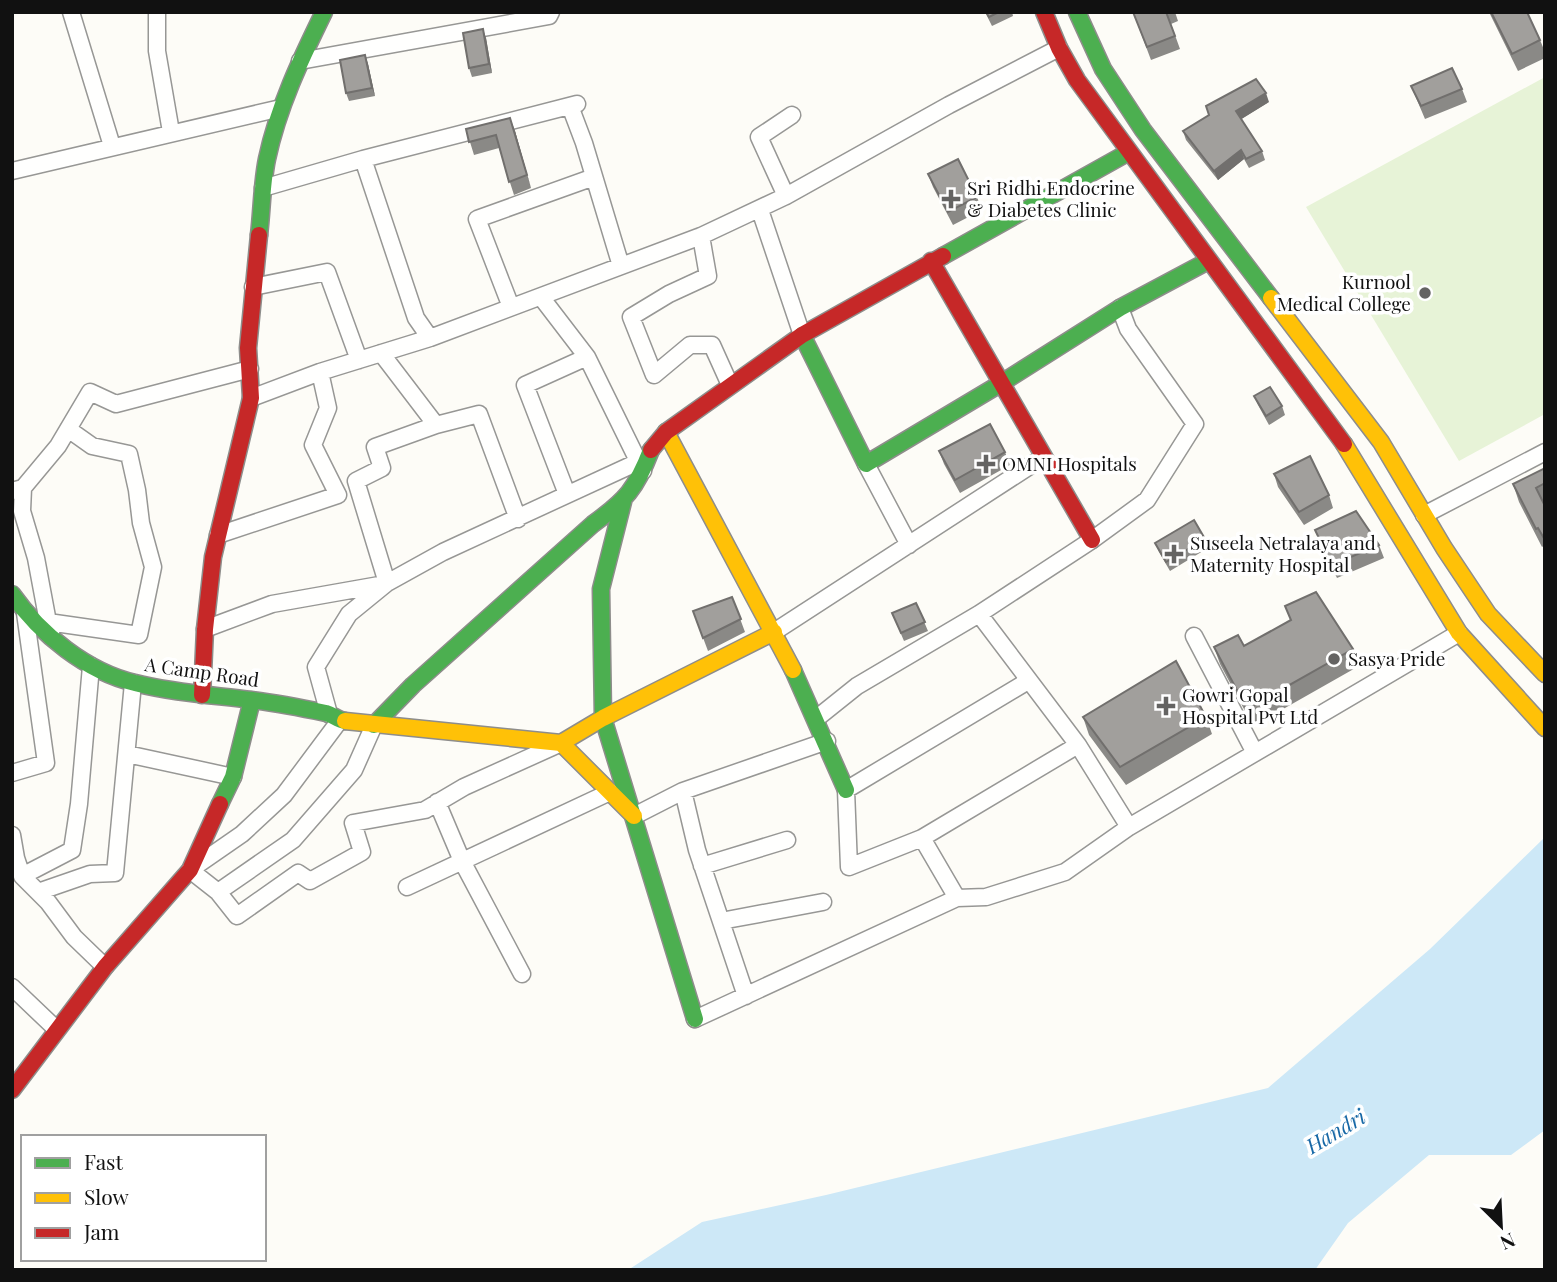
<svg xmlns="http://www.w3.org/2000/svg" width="1557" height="1282" font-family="'Playfair Display',serif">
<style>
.green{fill:#e7f3d7}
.water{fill:#cde8f7}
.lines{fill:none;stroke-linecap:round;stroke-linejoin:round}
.street-casing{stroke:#979795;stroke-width:19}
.fast-casing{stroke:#8e8d8b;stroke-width:19}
.slow-casing{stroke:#8e8d8b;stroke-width:19}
.jam-casing{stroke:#8e8d8b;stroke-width:19}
.street{stroke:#fffffe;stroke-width:16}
.fast{stroke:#4caf50;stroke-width:16}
.slow{stroke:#ffc107;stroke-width:16}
.jam{stroke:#c62828;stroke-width:16}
.wall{fill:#8a8986}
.shaded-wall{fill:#716f6d}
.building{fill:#a19f9c;stroke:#716f6d;stroke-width:2}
.poi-dot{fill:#646362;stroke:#fff;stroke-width:2.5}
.labels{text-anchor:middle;stroke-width:7;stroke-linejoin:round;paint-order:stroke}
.poi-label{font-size:19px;fill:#111;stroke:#fff;text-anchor:start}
.street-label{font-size:19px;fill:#111;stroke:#fff}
.water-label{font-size:21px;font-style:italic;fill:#1768a6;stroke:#fff}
</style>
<rect width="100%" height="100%" fill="#fdfcf7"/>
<path class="green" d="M1545 77V414L1459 461 1306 207Z"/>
<path class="water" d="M1545 837V1130L1511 1155H1429L1348 1223 1315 1270H628L702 1222 826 1195 1268 1088 1430 949Z"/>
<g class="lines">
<defs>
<path id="street" d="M71 12 112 146
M157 12V51L171 132
M300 61 549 16 551 12
M570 106 584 143 621 266
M363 159 416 318 430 338
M12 171 281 108
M263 188 363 159 577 104
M786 196 759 137 792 115
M760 210 802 335
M701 236 708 276 669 294 631 317 654 375 690 345H712L730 385
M253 287 327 272 359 360
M541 297 587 357 643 471
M511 307 477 219 594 177
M381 353 436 425 479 414 518 519
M251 398 320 372 430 338 701 236 786 196 949 105 1059 48
M866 464 909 545
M23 488 22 511 36 558 50 633
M12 491 23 488 58 446 90 392 116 404 250 369
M567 494 525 385 587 357
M1424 515 1545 452
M218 535 338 495 313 445 328 408 320 372
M387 583 356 481 382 468 375 447 436 425
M979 614 1078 745 1129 827
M205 629 272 604 385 584
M774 632 1042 458
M50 633 55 623 139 635 153 567 141 523 137 490 129 454 92 446 68 429
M1194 636 1255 753
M329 714 316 667 349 614 387 583 443 552 638 462
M817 718 857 686 979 614 1092 540 1147 500 1195 424 1128 329 1120 308
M340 720 284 795 242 834 190 870 218 892 237 916 298 873 310 881 362 852 353 823 425 810 464 787 559 744
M127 754 233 777
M12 773 46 763 25 613
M683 791 697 850 746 996
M437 802 462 861 522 974
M634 816 683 791 827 741
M12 835 16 858 22 876 48 902 74 937 105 967
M922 838 1078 745
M702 866 787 840
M22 876 72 850 79 804 91 666
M407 887 610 792
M38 892 90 874 115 873 133 683
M218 892 293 840 354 770 374 725
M957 898 922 838 849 867 846 790 1028 681
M721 921 823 902
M12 987 56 1029
M695 1019 957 898 986 897 1065 872 1129 827 1459 633"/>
<path id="fast" d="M1077 12 1103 69 1143 130 1271 298
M259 235C262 210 262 183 267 159 278 107 301 59 324 12
M943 256 1129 152
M802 335 866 464 1000 384 1120 308 1208 261
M623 502 601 589 603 718 695 1019
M12 594C40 634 87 672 135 683 174 693 213 695 252 700 276 703 302 708 326 713 333 715 338 720 345 721
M793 670 846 790
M374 725 413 685 593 524C626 500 636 489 651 450
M220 804 233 777 252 700"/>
<path id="slow" d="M1271 298 1381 442 1444 548 1488 614 1545 674
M666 432 793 670
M1344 444 1459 633 1545 728
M345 721 561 743 634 816
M561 743 603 718 774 632"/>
<path id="jam" d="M1044 12 1059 48 1077 80 1344 444
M931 261 1092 540
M651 450 666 432 802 335 943 256
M202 695 205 629 213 557 251 398 248 348 259 235
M12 1090 105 967 190 870 220 804"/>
</defs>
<use href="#street" class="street-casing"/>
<use href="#fast" class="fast-casing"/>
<use href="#slow" class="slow-casing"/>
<use href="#jam" class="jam-casing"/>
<use href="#street" class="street"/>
<use href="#fast" class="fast"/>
<use href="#slow" class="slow"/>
<use href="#jam" class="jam"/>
</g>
<path class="wall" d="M985 12H1012L1013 16 992 26Z
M1133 12H1175L1178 21 1171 24 1180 49 1151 60Z
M1489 12H1527L1540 40 1545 52V58L1518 71Z
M486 38 492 73 472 77 469 68Z
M365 55 368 64 375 96 349 101 346 93Z
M1411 86 1462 89 1467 102 1425 119Z
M1269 102 1241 119 1262 151 1265 160 1249 168 1244 159 1218 180 1186 140 1183 131Z
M466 129 515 131 531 188 514 195 499 148 474 155Z
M928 174 977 197 982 210 953 225 933 187Z
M1254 396 1282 406 1285 415 1269 425 1258 405Z
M939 451 1005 452 1010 465 960 493 944 464Z
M1545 468V503L1544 504 1545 506V545L1542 547 1519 502 1513 484Z
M1274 474 1329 495 1333 508 1304 525 1278 487Z
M1315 530 1379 545 1384 558 1337 578 1320 543Z
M1205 539 1208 548 1170 571 1159 552 1155 543Z
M732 597 745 632 708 651 693 611Z
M916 603 928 631 904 641 892 613Z
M1244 646 1353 649 1359 666 1253 726 1220 664 1214 647Z
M1083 717H1206L1212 734 1126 785 1089 735Z"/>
<path class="shaded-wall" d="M483 29 486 38 492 73 489 64Z
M365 55 368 64 375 96 372 88Z
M1266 93 1269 102 1240 120 1236 111Z
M510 118 515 131 531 188 527 175Z
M1241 150 1244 159 1218 180 1214 171Z"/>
<path class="building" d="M986 12H999L989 17Z
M1133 12H1166L1175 36 1147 47Z
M1491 12H1527L1540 40 1512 54Z
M483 29 489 64 469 68 463 33Z
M365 55 372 88 346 93 340 60Z
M1452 68 1462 89 1421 106 1411 86Z
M1256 79 1266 93 1236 111 1262 151 1246 159 1241 150 1214 171 1183 131 1209 115 1206 106Z
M510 118 527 175 509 182 496 135 469 142 466 129Z
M958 159 977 197 948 212 928 174Z
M1270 387 1282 406 1266 416 1254 396Z
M990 424 1005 452 955 480 939 451Z
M1310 456 1329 495 1299 512 1274 474Z
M1545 468V483L1536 488 1545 506V540L1538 528 1536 529 1513 484Z
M1356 511 1379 545 1332 565 1315 530Z
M1194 520 1205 539 1166 562 1155 543Z
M1316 592 1353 649 1247 709 1214 647 1238 635 1244 646 1291 620 1285 606Z
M732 597 741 619 703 638 693 611Z
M916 603 925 622 901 633 892 613Z
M1176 661 1206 717 1120 767 1083 717Z"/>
<g class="poi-dot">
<path d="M947.5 188.5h7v7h7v7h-7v7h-7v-7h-7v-7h7z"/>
<circle cx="1425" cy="293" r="7"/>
<path d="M982.5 453.5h7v7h7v7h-7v7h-7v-7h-7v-7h7z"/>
<path d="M1170.5 543.5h7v7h7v7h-7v7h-7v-7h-7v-7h7z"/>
<circle cx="1334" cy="659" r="7"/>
<path d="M1162.5 695.5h7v7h7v7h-7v7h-7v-7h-7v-7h7z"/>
</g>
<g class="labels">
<g class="poi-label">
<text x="967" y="195">Sri Ridhi Endocrine<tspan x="967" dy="22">&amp; Diabetes Clinic</tspan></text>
<text x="1411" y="289" text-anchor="end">Kurnool<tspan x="1411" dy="22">Medical College</tspan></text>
<text x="1002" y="471">OMNI Hospitals</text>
<text x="1190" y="550">Suseela Netralaya and<tspan x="1190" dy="22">Maternity Hospital</tspan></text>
<text x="1348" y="666">Sasya Pride</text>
<text x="1182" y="702">Gowri Gopal<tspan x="1182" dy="22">Hospital Pvt Ltd</tspan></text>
</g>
<g class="street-label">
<text transform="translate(202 672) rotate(8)" y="7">A Camp Road</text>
</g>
<g class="water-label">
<text transform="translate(1336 1132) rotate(-31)" y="7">Handri</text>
</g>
</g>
<rect width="1557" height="1282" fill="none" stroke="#111111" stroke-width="28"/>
<rect x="21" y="1135" width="245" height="126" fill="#ffffff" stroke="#a0a0a0" stroke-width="2"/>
<rect x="35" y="1158" width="35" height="10" fill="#4caf50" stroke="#a0a0a0" stroke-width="2"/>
<text x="84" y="1170" font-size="21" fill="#111111">Fast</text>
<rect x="35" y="1193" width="35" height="10" fill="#ffc107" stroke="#a0a0a0" stroke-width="2"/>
<text x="84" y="1205" font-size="21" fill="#111111">Slow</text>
<rect x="35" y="1228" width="35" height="10" fill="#c62828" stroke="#a0a0a0" stroke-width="2"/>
<text x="84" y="1240" font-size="21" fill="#111111">Jam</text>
<g transform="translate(1501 1226) rotate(156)" stroke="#ffffff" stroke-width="5" paint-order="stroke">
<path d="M0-5L12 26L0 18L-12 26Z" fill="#111111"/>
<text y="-10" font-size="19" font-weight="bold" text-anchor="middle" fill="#111111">N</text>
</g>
</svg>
